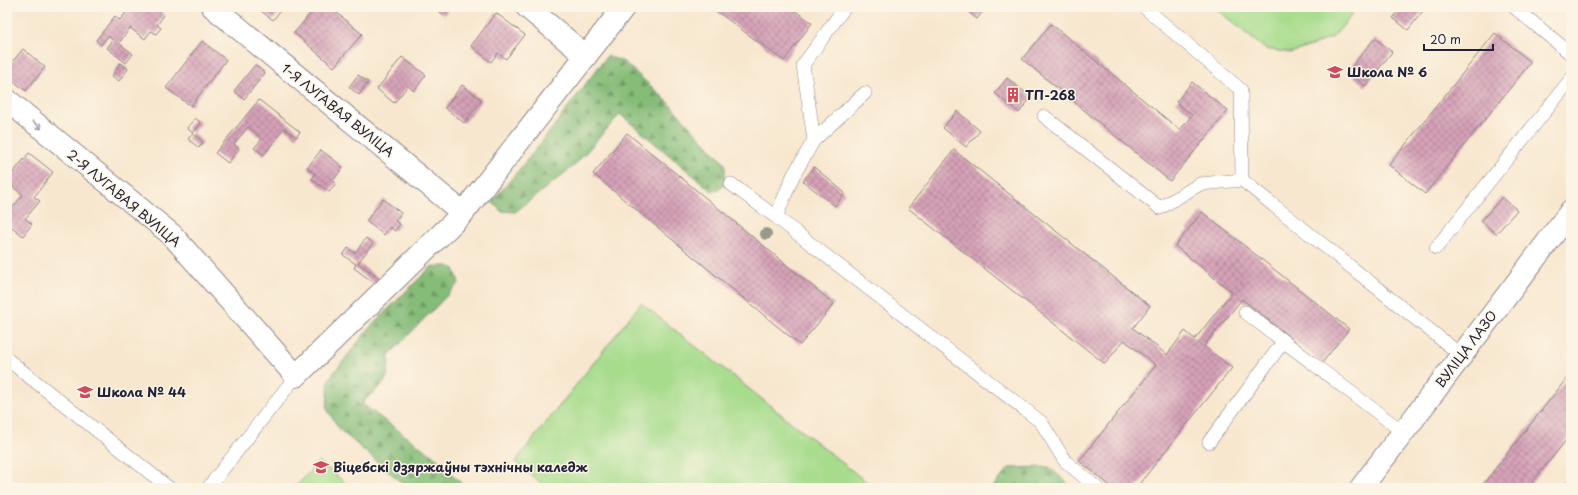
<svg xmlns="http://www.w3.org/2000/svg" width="1578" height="495" font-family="'Playpen Sans',sans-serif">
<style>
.green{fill:#a7dc8d;stroke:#647f64}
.forest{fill:url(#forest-firs);stroke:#546f5a}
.building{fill:url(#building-cross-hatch)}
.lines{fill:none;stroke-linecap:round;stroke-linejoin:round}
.service-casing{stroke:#8d8485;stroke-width:14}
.minor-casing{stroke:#8d8485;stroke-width:24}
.tertiary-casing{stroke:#8d8485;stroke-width:24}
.service{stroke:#fff;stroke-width:13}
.minor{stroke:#fff;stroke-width:22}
.tertiary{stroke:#fff;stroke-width:22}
.tree{fill:#98998b}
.oneway{stroke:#9c9ca7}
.labels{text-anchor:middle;stroke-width:3;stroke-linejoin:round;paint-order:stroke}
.poi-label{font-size:13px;font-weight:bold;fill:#22223b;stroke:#fcf5e5;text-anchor:start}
.street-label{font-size:13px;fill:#22223b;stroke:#fcf5e5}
</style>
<defs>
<pattern id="forest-firs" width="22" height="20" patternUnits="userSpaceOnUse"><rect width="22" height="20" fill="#85bc78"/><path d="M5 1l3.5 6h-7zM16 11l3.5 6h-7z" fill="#6c9864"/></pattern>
<pattern id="building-cross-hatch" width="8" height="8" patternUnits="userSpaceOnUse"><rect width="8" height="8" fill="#d6a2b8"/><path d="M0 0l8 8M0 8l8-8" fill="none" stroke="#ad8497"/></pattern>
</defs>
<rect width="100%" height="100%" fill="#fcf5e5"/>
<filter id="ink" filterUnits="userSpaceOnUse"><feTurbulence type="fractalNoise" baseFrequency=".025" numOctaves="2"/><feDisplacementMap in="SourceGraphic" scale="8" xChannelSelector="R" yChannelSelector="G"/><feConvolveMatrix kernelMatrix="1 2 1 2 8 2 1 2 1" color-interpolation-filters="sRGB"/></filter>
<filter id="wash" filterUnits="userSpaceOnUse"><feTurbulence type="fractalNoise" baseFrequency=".012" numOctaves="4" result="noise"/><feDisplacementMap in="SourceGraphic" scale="16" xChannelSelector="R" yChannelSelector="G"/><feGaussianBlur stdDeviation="0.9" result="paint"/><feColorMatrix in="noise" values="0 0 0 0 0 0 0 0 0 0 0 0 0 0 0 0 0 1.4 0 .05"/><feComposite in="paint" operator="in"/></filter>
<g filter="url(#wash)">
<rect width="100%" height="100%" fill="#f8e7cf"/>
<path class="green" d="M1214 7H1357L1348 20 1333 37 1311 46 1291 53 1265 49Z
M641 303 874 488H547L515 462Z
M319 461 351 488H295Z"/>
<path class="forest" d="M607 56 624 62 664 98 725 164V185L713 192 620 114 575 165 515 212 501 211 492 202 538 147Z
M446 266 454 268 459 283 389 355C389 366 389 380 379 388 372 394 368 396 362 404L436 458 466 488H408L339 429 327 409 329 379 370 327 431 267Z
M1049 467 1073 488H992L1009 468Z"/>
<g id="blocks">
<path class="building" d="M130 7H155L164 15 157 25 161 28 156 34 151 31 145 39 130 28 119 43 133 54 126 63 107 48 113 40 108 36 101 45 96 40 115 16 120 20Z
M256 7H283L273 20Z
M316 7H330L362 34 334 67 294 33Z
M433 7H450L444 15Z
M711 7H790L812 23 784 61Z
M963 7H986L977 19Z
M1402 7H1426L1408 30 1393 18Z
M496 13 525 35 506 59 498 53 491 62 471 46Z
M1051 24 1180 130 1192 115 1176 102 1192 82 1228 111 1170 181 1022 59Z
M1495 33 1531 62 1425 194 1389 165Z
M1375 38 1392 52 1365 86 1348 71Z
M202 41 226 60 191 106 166 88Z
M23 49 45 67 26 91 7 76V68Z
M402 57 426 75 414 91 408 86 394 103 377 89Z
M120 63 128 69 119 81 112 76Z
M255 65 265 73 244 99 234 91Z
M358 75 368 82 359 95 349 87Z
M1007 78 1031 97 1019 113 995 93Z
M462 85 482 100 464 123 445 108Z
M259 100 300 132 296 137 284 128 264 155 254 148 262 139 248 127 234 144 239 149 228 163 215 153Z
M957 111 980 131 966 147 943 128Z
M195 118 201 123 193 133 187 128Z
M193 133 203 142 199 148 188 139Z
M627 133 834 304 800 345 593 174Z
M321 150 343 167 333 181 336 183 329 192 312 179 315 174 307 168Z
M954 150 1150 306 1133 328 1167 355 1185 331 1195 339 1232 292 1175 246 1202 212 1349 329 1322 363 1242 299 1204 346 1232 368 1136 488H1113L1079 461 1156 365 1124 340 1105 364 908 208Z
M29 153 53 172 34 197 40 201 25 219 32 224 23 236 7 223V214L23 195 7 182V180Z
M814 167 845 193 835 206 803 181Z
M1502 197 1517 210 1496 234 1481 221Z
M383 199 401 213 395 221 400 224 395 231 390 227 384 235 366 221Z
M366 238 373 243 358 263 380 279 377 285 354 268 356 264 343 255 348 248 355 253Z
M1571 373V434L1528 488H1480Z"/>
</g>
</g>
<g filter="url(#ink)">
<use href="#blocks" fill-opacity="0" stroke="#8d8485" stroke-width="1"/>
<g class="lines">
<defs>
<path id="service" d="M1144 7 1241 90 1242 180
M1514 7 1571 54
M1044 116 1160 208 1200 184 1242 180 1461 355
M814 140 865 93
M731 184 776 217 1041 422 1065 461 1097 488
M776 217 793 176 814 140 803 65 845 7
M1436 248 1571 79
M1245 312 1403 432
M7 359 169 488
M1209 442 1283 342
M208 488 296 376
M1570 488 1571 487"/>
<path id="minor" d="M213 7 463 213
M527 7 586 56
M7 100 172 235 296 376 463 213 624 7"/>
<path id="tertiary" d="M1361 488 1571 211"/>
</defs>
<use href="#service" class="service-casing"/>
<use href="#minor" class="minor-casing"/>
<use href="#tertiary" class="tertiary-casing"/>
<use href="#service" class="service"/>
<use href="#minor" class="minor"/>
<use href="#tertiary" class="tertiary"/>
</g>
<circle class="tree" cx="766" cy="234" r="6"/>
<defs><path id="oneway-shaft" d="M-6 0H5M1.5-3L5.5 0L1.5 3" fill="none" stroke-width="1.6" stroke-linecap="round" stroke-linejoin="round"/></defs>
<use class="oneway" href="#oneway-shaft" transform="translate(37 125) rotate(39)"/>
</g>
<defs>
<symbol id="school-bare" viewBox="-9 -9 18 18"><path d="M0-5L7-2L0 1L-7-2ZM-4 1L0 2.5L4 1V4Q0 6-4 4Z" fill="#d1495b" stroke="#fcf5e5" stroke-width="2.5" paint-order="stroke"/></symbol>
<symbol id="building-bare" viewBox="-9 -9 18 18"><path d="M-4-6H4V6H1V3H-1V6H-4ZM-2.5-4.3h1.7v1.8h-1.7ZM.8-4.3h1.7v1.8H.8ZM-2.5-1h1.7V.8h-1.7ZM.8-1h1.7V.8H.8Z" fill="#d1495b" stroke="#fcf5e5" stroke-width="2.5" paint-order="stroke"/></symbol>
<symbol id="university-bare" viewBox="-9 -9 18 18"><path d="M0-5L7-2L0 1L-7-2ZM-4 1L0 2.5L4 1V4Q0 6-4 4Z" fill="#d1495b" stroke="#fcf5e5" stroke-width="2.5" paint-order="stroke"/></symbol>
</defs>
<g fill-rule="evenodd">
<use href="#school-bare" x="1324" y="61" width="22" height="22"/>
<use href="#building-bare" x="1002" y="84" width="22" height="22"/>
<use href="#school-bare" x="74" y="381" width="22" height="22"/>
<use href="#university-bare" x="310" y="456" width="22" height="22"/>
</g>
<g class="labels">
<g class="poi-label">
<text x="1347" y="77">Школа № 6</text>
<text x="1025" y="100">ТП-268</text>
<text x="97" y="397">Школа № 44</text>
<text x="333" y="472">Віцебскі дзяржаўны тэхнічны каледж</text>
</g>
<g class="street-label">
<text transform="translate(338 110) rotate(39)" y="5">1-Я ЛУГАВАЯ ВУЛІЦА</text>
<text transform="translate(124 198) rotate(40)" y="5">2-Я ЛУГАВАЯ ВУЛІЦА</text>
<text transform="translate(1466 349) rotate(-53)" y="5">ВУЛІЦА ЛАЗО</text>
</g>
</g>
<rect width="1578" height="495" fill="none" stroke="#fcf5e5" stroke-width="24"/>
<path d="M1424 44v6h69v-6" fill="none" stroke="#22223b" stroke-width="2"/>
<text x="1430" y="44" font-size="12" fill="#22223b" stroke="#fcf5e5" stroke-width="3" paint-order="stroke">20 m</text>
</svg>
